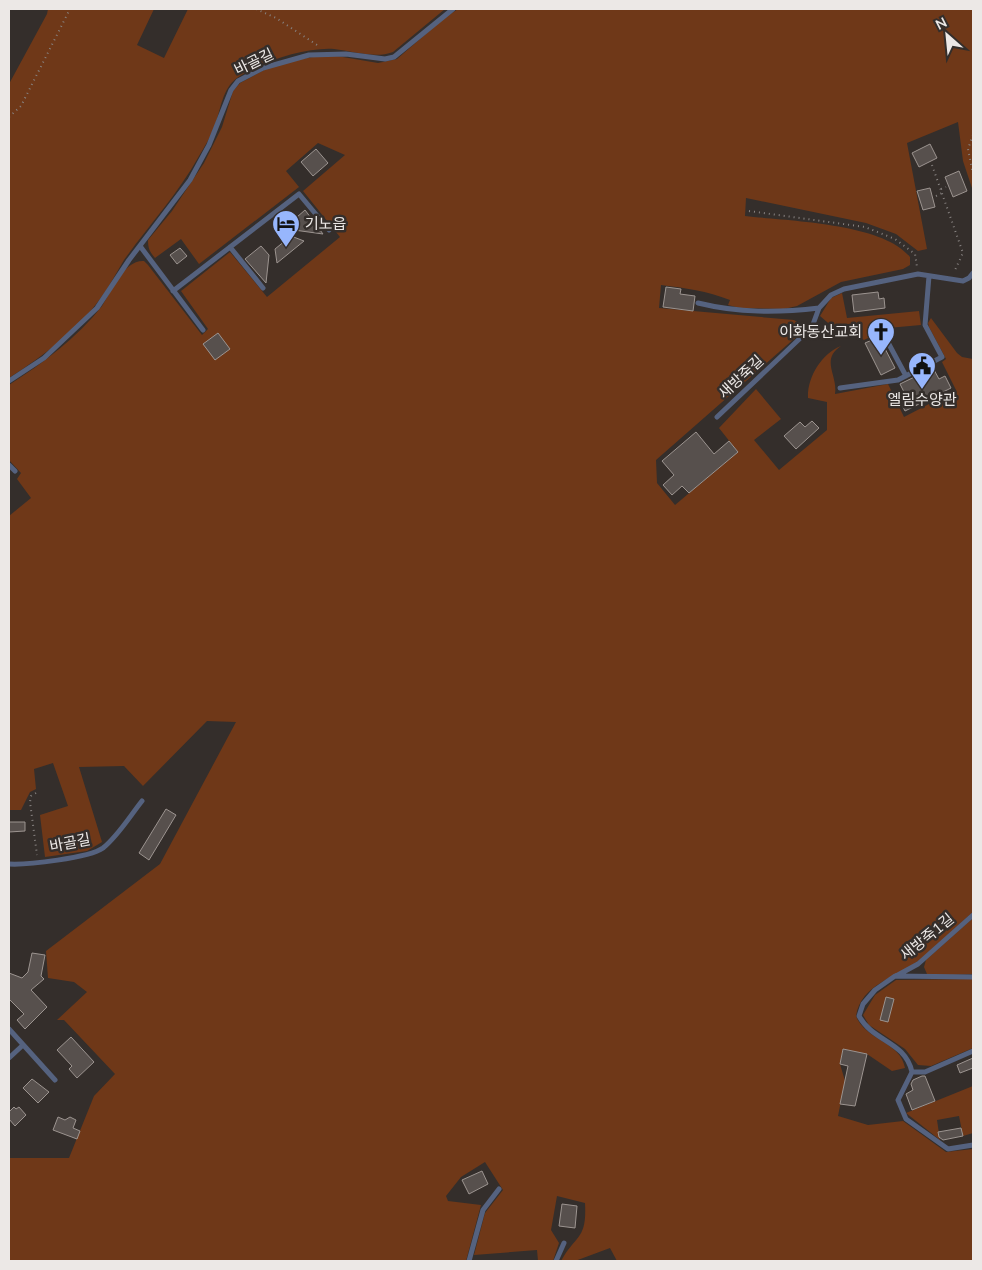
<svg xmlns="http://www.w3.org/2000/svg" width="982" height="1270" font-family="'Nunito Sans','Noto Sans KR',sans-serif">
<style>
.green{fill:#6f3818}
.building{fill:#57504d;stroke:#9c9490}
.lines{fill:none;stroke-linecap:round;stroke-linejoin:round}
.path{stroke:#878280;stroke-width:2;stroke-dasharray:1 4;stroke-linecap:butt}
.lane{stroke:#55627f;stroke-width:5}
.labels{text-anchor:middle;stroke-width:5;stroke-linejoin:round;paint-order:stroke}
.street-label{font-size:15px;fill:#ece8e6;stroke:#342e2b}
.poi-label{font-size:15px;fill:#ece8e6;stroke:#342e2b;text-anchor:start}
</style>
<rect width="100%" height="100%" fill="#342e2b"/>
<path class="green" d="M48 9H154L137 45 164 58 188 9H445L393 52C375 59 353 51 334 49 306 47 259 62 237 78 222 89 221 109 215 125 211 136 205 146 199 156 178 194 149 225 124 260 116 273 109 287 100 299 76 332 43 356 9 378V84L47 14Z
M458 9H973V191L963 161 958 122 907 143 927 249 918 251 896 234 866 223 746 198 745 216C788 221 883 223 910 257V265L903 269 841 282 797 306 784 309 740 308 728 305 730 300C707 291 685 288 661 285L659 308 794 320 799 323 800 329 795 338 656 460 657 483 675 505 738 452 719 428 756 389 781 419 754 440 779 470 827 430V402L808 398C807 378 821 354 841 346 820 360 838 375 835 394L888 384 904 417 956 390 942 362 946 359 929 327 928 323 931 318 957 353 962 357 973 359V912C955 928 937 946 918 961 896 978 861 984 856 1016 865 1040 901 1042 905 1068L892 1071 867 1054 843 1049 840 1064 845 1081 838 1116 868 1125 903 1121 946 1152 973 1149V1261H617L610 1248 575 1261H561C576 1234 587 1240 585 1203L557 1196 551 1230 559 1243 553 1261H538L537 1250 474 1255 485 1213 503 1190 485 1162 461 1177 446 1196 448 1201 481 1205 466 1261H9V1158H69L94 1096 115 1074 64 1020H57L87 992 74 982 48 978 46 951 160 864 236 722 207 721 143 786 124 766 79 767 102 842 87 851 45 857 40 815 68 806 53 763 34 769 36 789 30 792 21 810H9V516L31 498 17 479 21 473 9 460V385C43 363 77 338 102 306 112 291 123 260 144 261L148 265 202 335 208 329 181 291 230 252 267 297 340 237 303 191 345 155 318 143 286 171 299 187 199 264 181 239 155 258C150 252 148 249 148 240L172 211 204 163 222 127 233 91 240 83 266 69 294 60 313 57 331 55 378 63 397 59 443 19Z
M842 293 847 318 919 311 921 325 888 328 864 340 849 330 834 328 820 316 831 298Z
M973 918V974L931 976 927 974 924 967 926 960Z
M973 979V1048L931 1066 918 1065 905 1049 869 1025 863 1015 875 995 896 980Z
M973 1086V1133L963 1136 959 1116 937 1120 940 1140 906 1113Z"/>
<path class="building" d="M930 144 937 158 919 167 912 153Z
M316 149 328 163 313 176 301 162Z
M959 171 967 191 953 197 945 177Z
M930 188 935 207 923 210 917 191Z
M305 210 323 234 294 230 289 224Z
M291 236 304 241 277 263 275 249Z
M261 246 269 255 266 283 245 259Z
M180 248 187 256 177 264 170 255Z
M666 287 681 289 680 294 695 296 693 311 663 307Z
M878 292 879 299 884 298 885 308 854 312 852 295Z
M218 333 230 349 215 360 203 344Z
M879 337 895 368 881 375 865 343Z
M933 368 939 379 945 376 951 388 905 411 897 395 904 392 900 384Z
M812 421 819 428 796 449 784 436 800 422 805 427Z
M696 432 714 454 729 441 738 452 689 493 682 486 672 495 663 485 674 475 662 461Z
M166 809 176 815 149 860 139 853Z
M9 822H25V831L9 832Z
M32 953 45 955 41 976 44 979 31 990 47 1007 25 1029 17 1020 24 1014 9 999V973L22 978 28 972Z
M886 997 894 999 888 1022 880 1020Z
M71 1037 94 1062 77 1078 69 1069 72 1066 57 1050Z
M843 1049 867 1054 855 1106 840 1104 848 1066 840 1064Z
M973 1058V1068L960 1073 957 1065Z
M922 1076H925L935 1101 912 1110 906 1094 913 1090 911 1084 913 1080Z
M32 1079 49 1092 38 1103 23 1088Z
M14 1107 16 1109 19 1107 26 1115 15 1126 9 1119V1112Z
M58 1117 65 1120 70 1117 76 1120 73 1128 80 1131 77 1139 53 1130Z
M961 1128 963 1136 943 1140 939 1137 938 1132Z
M482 1171 488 1184 469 1194 462 1180Z
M562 1204 577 1206 575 1228 559 1226Z"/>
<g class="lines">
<path class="path" d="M256 9 276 18 320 47
M9 117 21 106 70 9
M973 135 968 149 973 174
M932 165 963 253 954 272
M941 189 946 187
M936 196 942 193
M749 211 865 227 895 239 915 254 917 267
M36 793 31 796 30 802 37 855"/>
<path class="lane" d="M140 246 203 330
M230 247 263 288
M173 291 299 194 329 230
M698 303C739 313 777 313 819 308
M884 335 906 376
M9 381 44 358 97 308 129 260 190 180 209 145 231 90 238 81 263 68 309 55 346 54 385 59 394 57 453 9
M840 388 898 380 942 357 925 325 929 276
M717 417 812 327 819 308 831 295 844 289 918 274 963 281 969 278 973 273
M9 465 15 471
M9 864C27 865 89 858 103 848 118 836 130 816 142 801
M896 976 918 964 973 915
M9 1029 55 1080
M973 1051 925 1072H912L898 1100 906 1119 948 1149 973 1145
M9 1058 23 1045
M912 1072C905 1041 873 1042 859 1016L863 1004 875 990 895 976 973 977
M469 1261 483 1210 499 1189
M556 1261 564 1243"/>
</g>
<defs>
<symbol id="hotel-pin" viewBox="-11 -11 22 30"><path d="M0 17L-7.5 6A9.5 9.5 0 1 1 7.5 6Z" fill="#97b6fd" stroke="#342e2b"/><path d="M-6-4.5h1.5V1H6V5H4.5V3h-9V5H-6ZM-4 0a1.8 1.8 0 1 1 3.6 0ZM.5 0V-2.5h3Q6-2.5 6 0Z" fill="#111"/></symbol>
<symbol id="church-pin" viewBox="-11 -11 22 30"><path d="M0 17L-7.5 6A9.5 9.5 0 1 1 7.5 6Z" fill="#97b6fd" stroke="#342e2b"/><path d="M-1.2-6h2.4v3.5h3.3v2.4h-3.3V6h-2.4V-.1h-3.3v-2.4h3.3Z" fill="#111"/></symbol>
<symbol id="civic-pin" viewBox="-11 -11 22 30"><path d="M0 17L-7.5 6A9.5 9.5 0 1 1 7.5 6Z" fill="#97b6fd" stroke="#342e2b"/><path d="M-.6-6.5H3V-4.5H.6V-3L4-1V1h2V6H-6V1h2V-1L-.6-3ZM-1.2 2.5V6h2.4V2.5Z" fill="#111"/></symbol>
</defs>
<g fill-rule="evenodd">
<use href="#hotel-pin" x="270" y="208" width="32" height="43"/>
<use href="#church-pin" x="865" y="316" width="32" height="43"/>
<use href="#civic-pin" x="906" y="350" width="32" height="43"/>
</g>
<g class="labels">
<g class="street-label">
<text transform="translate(254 62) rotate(-26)" y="5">바골길</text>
<text transform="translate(741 377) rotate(-43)" y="5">새방죽길</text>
<text transform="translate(70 843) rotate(-11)" y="5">바골길</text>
<text transform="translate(927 937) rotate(-39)" y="5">새방죽1길</text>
</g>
<g class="poi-label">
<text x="305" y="229">기노읍</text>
<text x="862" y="337" text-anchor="end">이화동산교회</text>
<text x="922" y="405" text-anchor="middle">엘림수양관</text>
</g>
</g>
<rect width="982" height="1270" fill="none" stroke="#ece8e6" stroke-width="20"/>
<g transform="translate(947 35) rotate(333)" stroke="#342e2b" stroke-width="4" paint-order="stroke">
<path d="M0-4L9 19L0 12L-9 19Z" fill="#ece8e6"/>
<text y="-8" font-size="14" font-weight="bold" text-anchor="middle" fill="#ece8e6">N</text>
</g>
</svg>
